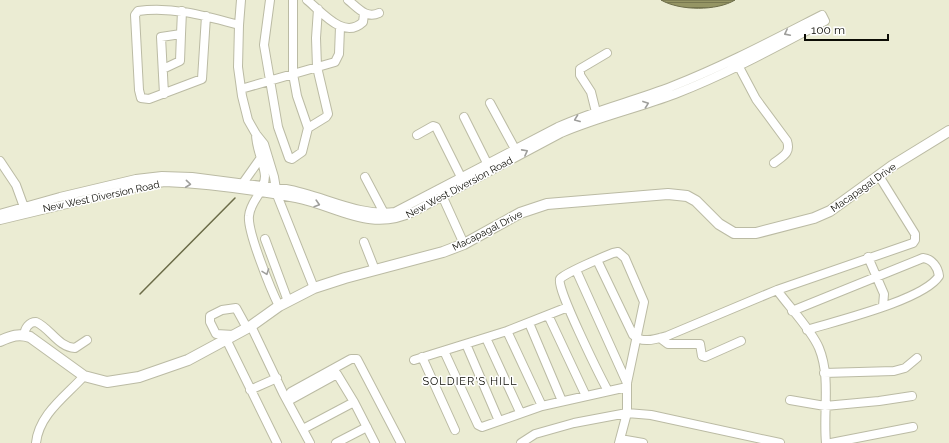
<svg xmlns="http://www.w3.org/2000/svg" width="949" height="443" font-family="Raleway,sans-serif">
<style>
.water{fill:url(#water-rules);stroke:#6c6c48}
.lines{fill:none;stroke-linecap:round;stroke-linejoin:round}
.stream{stroke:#6c6c48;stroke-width:1.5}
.minor-casing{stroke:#bbbba4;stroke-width:10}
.major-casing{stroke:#bbbba4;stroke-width:12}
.minor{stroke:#fff;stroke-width:8}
.major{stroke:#fff;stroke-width:10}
.oneway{stroke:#9e9e9b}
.labels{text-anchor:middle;stroke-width:3;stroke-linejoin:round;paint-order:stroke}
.street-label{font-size:10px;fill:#0c0c05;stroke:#fff}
.neighbourhood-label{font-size:11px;letter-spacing:1px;fill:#0c0c05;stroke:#fff}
</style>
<defs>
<pattern id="water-rules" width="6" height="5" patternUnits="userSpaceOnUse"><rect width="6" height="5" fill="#959564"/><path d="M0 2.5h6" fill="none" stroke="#787850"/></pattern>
</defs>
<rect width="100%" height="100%" fill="#ebecd3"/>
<path class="water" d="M661 0H735C717 11 680 11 661 0Z"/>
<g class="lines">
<path class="stream" d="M140 294 235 198"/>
<defs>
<path id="minor" d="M241 0 239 25 238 67 242 96 248 120 256 134 264 144 274 177 277 195 314 288
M270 0 264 45 278 127 289 158 292 159 302 152 308 128 326 117 328 114 317 67 316 38 318 9
M293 0V74L297 96 308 128
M307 0C323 13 344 40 363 22L364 14
M348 0C358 8 366 19 379 13
M206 16 202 79 149 99 141 98 139 90 135 15 138 11C172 6 206 16 239 25
M738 65 756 99 787 141C791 153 783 156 774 163
M163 69 180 61 181 34
M241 89 335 62 339 54 340 27
M164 94 161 37 181 34 182 11
M490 103 515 149
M596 112 591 92 580 75V69L607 53
M464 117 487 163
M256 134C256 149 264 162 265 176 265 192 250 201 249 216 247 231 271 290 279 306
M417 135 433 126 436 127 461 177
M0 161 16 185 24 207
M365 177 384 213
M243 183 260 159
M440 191 464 244
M0 214 60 197 136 179 162 176 192 177 286 189C322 195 358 217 395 212L558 127C595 110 635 101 673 86 724 66 773 40 822 15L825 21C776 47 727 74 675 94 638 108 598 117 561 133L413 212C370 233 337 206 296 198 253 190 208 184 165 182L150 184 0 220
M265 239 288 301
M364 242 375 270
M868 257 884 294 883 306
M597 260 633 335C642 344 656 339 667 336L777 290 913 243 915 240V234L879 176
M576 270 627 383
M777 290C789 307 811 329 819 348 831 377 823 412 826 443
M792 311 923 258C932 259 938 267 939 276 924 300 836 321 807 330
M548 315 586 396
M529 323 562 401
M251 326 283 393 310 443
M507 331 542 406
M24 335C25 328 29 322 36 322 50 328 58 347 75 348L87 340
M234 335 216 334 210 322V316L222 310 236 308 247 328
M486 338 520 412
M660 338 668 344H700L702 356 705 357 741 341
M226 339 277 443
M466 344 499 421
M444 351 478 425 482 427 542 406 627 387
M422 357 455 430
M414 360 507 331 568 307
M824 373 894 371 905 368 917 358
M250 390 277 378
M608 391C601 378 555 286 560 279 565 273 603 257 613 253L618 252 625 258 644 302 627 383V413L619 443
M291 392 351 359H357L401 443
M790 400 825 406 879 401 912 396
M288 401 337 374 354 402 375 443
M303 429 354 402
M620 439 643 443
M36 443C39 414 66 396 84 376
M336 443 367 427
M521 443 535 434 574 423 627 413 651 415 780 443
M831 443 913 427"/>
<path id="major" d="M0 341C11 336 19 333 30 337L84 376 107 382 139 377 188 360 251 326 279 306 314 288 345 278 443 252 464 244 520 213 547 204 668 194 687 196 696 201 719 224 734 233H756L814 218 830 211 892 166 949 131"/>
</defs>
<use href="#minor" class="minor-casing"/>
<use href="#major" class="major-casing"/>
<use href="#minor" class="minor"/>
<use href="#major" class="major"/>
</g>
<defs><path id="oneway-chevron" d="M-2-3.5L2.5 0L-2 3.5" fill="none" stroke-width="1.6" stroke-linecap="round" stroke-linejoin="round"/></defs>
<g class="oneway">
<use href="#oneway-chevron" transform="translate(787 33) rotate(153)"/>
<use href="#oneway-chevron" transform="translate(646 104) rotate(-20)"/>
<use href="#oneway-chevron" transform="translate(577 119) rotate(159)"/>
<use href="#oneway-chevron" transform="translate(525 152) rotate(-28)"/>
<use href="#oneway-chevron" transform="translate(188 184) rotate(6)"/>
<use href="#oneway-chevron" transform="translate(317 204) rotate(17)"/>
<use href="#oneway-chevron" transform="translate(266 272) rotate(70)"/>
</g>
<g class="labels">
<g class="street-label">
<text transform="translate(459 187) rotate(-28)" y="4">New West Diversion Road</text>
<text transform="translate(863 187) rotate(-35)" y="4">Macapagal Drive</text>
<text transform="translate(101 196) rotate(-12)" y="4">New West Diversion Road</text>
<text transform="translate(487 230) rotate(-27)" y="4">Macapagal Drive</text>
</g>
<g class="neighbourhood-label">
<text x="470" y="385">SOLDIER'S HILL</text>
</g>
</g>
<path d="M805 34v6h83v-6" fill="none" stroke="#0c0c05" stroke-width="2"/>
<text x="811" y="34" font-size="12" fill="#0c0c05" stroke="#ffffff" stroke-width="3" paint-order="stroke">100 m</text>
</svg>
